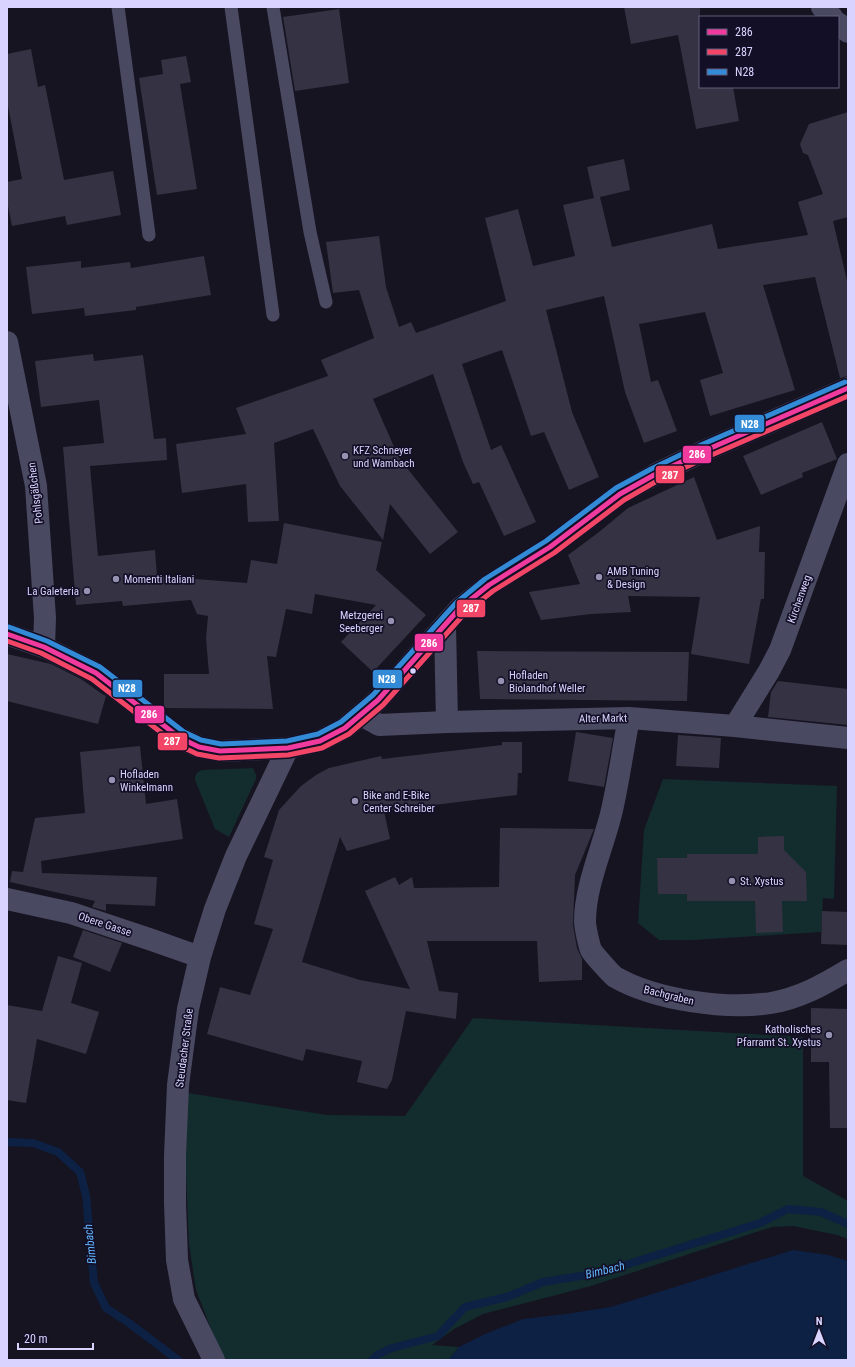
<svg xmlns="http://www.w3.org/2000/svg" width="855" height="1367" font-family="'Roboto Condensed',sans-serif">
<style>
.green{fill:#132c2d}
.water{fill:#0d2144}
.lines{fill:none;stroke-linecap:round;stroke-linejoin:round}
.stream{stroke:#0d2144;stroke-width:8}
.building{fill:#343243}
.lane{stroke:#4a4962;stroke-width:13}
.street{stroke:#4a4962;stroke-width:22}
.bus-1-casing{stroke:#130f26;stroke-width:8}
.bus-2-casing{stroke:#130f26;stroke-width:8}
.bus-3-casing{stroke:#130f26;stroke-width:8}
.bus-1{stroke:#f13a9d;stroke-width:5}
.bus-2{stroke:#f34667;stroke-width:5}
.bus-3{stroke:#338bd7;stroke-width:5}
.poi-dot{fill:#9591b1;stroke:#130f26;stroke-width:1.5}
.bus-dot{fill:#d9d4ff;stroke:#130f26;stroke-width:1.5}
.labels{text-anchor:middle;stroke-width:3.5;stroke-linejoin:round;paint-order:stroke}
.poi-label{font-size:11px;fill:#d9d4ff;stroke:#130f26;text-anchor:start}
.street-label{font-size:11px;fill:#d9d4ff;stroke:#130f26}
.water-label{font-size:12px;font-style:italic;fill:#62b6ff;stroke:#130f26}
.line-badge{stroke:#130f26;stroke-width:1.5}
.badge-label{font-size:11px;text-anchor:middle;font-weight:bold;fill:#fff}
</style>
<rect width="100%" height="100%" fill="#161421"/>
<path class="green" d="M253 768 256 775V779L229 837 215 829 195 780C195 774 197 772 202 770Z
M663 779 837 786 834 899 823 898 821 932 694 940H659L638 923 644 830Z
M473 1018 803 1037V1176L848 1201V1239L837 1235 793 1226 772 1227 591 1286 483 1314 454 1329 432 1345 459 1347 448 1360H226L218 1347 196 1290 189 1244 186 1174V1120L188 1093 327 1115 405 1116Z"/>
<path class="water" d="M793 1250 828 1255 848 1261V1360H448L459 1347 485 1334 523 1319 566 1314 611 1307Z"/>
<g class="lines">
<path class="stream" d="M7 1142 33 1143 58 1152 80 1172 86 1195 94 1283 106 1308 129 1323 178 1360
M372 1360 377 1355 392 1348 438 1336 465 1307 507 1297 543 1282 599 1273 760 1223 788 1209 821 1212 848 1224"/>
</g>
<path class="building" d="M624 7H700V87H733L739 121 696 129 678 35 631 44Z
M339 9 349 83 295 91 283 17Z
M31 49 38 87 45 85 64 180 113 171 121 215 67 225 65 216 12 226 7 201V182L22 179 7 101V54Z
M186 56 191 82 180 84 197 189 157 195 139 78 163 74 161 60Z
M848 112V217L833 221 848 285V376L840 378 815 277 763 285 795 390 710 416 700 380 723 373 705 312 639 324 651 382 658 380 677 431 644 443 625 392 604 296 546 310 572 412 599 477 569 490 544 432 531 436 502 350 462 364 491 450 501 445 536 522 504 536 479 482 473 484 463 462 433 374 373 399 399 458 458 532 430 554 390 504 383 540 340 486 313 429 274 443 279 521 248 522 246 484 182 493 176 444 246 434 236 408 328 376 321 360 374 338 359 290 333 293 326 242 379 236 386 287 399 327 411 322 416 333 506 301 485 218 518 209 533 266 575 256 563 205 594 198 587 167 624 159 630 190 600 197 612 247 712 224 718 249 808 235 798 202 823 194 808 155 803 153 800 144 809 124Z
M204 256 211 295 136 307V310L85 316 84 308 32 314 26 267 81 261V268L130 262 131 268Z
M93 354 94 361 143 355 154 439 166 438 167 460 90 466 98 556 155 550 157 576 247 583 251 560 277 564 284 523 382 542 376 570 426 615 373 672 341 642 376 605 315 594 312 614 286 609 276 657 267 656 273 709 164 708V674H209L206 638 208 616 197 614 191 600 123 606 122 601 76 605 63 447 104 443 99 400 41 407 35 361Z
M822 422 837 459 802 473 803 477 761 495 743 456Z
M694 477 717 540 760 526 759 552H765L764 599H761L749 664 691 654 700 597 628 596 631 612 591 614 541 620 529 592 580 584 568 555 599 532 628 508Z
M477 651 689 652 687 701 480 699Z
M7 654 51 664 81 679 102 694 106 696 98 724 7 701Z
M778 681 848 689V725L768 717 771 692Z
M576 732 613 738 604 787 568 781Z
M678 735 721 738 719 768 676 766Z
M502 742H522V773H518L517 795 384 811 390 839 347 851 340 837 302 962 360 980 410 989 365 891 395 877 399 885 412 877 414 888 499 887 500 828 594 829 575 875 573 925 577 948 582 959V980L539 982 537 941H427L439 991 458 993 456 1019 406 1011 392 1080 387 1089 357 1082 362 1061 306 1049 303 1061 207 1034 220 987 250 995 273 929 254 924 273 860 264 857 279 810 301 786 316 775 329 768 381 756 382 759 502 745Z
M140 746 146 804 177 799 183 839 41 861 42 873 157 877 155 906 106 904V911L92 907 95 901 10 882 12 871 23 872 35 818 85 813 80 752Z
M784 836V850L806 872 807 901H782L783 932 756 933 755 901H687V894H658L657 858H687V854H758V837Z
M822 911 848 912V945L821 944Z
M83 930 122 943 110 972 73 957Z
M58 956 82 963 71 1003 99 1012 86 1054 37 1039 26 1103 7 1100V1005L42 1011Z
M811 1008 848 1009V1128H830L829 1062H811Z"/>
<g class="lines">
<path class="lane" d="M118 7 149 235
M231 7 273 315
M273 7 310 232 326 302"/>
<path class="street" d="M822 7 832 17
M838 23 848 32
M7 342 36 486 45 618 44 647
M445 625 447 722
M7 634 44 647 96 673 180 738 199 747 220 751 288 748 320 741 345 728 378 700 460 608 489 585 550 547 620 494 654 475 704 451 848 388
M361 715 379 725 447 722 629 718 735 726 848 738
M629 718C623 748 619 779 612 810 604 845 585 885 585 921 585 927 589 945 591 950 593 954 612 975 615 977 655 1000 726 1010 771 1003 800 998 823 985 848 970
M735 726 769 671 780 650 848 464
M7 899 71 913 152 940 200 957
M214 1360 184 1299 177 1260 175 1203V1156L178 1085 188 1009 200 957 215 909 236 856 288 748"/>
<defs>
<path id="bus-1" d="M7 634 44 647 96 673 180 738 199 747 220 751 288 748 320 741 345 728 378 700 460 608 489 585 550 547 620 494 654 475 704 451 848 388"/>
<path id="bus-2" d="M7 641 41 653 92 679 176 744 197 754 219 758 288 755 322 748 349 734 383 705 465 613 493 591 554 553 624 500 657 481 707 457 848 396"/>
<path id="bus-3" d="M9 627 47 641 100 667 184 732 201 740 221 744 287 741 318 734 341 722 373 695 456 603 485 579 546 541 616 488 651 469 701 445 845 382"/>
</defs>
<use href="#bus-1" class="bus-1-casing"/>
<use href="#bus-2" class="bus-2-casing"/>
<use href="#bus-3" class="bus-3-casing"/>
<use href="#bus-1" class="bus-1"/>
<use href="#bus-2" class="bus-2"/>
<use href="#bus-3" class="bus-3"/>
</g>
<g class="poi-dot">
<circle cx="345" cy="456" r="4"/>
<circle cx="599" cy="577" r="4"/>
<circle cx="116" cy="579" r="4"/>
<circle cx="87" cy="591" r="4"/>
<circle cx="391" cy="621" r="4"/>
<circle cx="501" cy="681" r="4"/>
<circle cx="112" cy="780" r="4"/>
<circle cx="355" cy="801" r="4"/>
<circle cx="732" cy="881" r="4"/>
<circle cx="829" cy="1035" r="4"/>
</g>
<circle class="bus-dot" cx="413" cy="671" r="3.5"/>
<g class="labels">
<g class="poi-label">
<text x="353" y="454">KFZ Schneyer<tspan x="353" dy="13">und Wambach</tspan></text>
<text x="607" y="575">AMB Tuning<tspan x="607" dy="13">&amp; Design</tspan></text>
<text x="124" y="583">Momenti Italiani</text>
<text x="79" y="595" text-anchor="end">La Galeteria</text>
<text x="383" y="619" text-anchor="end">Metzgerei<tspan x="383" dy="13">Seeberger</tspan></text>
<text x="509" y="679">Hofladen<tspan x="509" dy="13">Biolandhof Weller</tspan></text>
<text x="120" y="778">Hofladen<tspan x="120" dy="13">Winkelmann</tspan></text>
<text x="363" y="799">Bike and E-Bike<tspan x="363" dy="13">Center Schreiber</tspan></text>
<text x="740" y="885">St. Xystus</text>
<text x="821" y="1033" text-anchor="end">Katholisches<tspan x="821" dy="13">Pfarramt St. Xystus</tspan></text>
</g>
<g class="street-label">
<text transform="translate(35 493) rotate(-97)" y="4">Pohlsgäßchen</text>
<text transform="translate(799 599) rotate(-70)" y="4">Kirchenweg</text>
<text transform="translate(603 718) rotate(-1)" y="4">Alter Markt</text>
<text transform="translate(105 924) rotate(18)" y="4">Obere Gasse</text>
<text transform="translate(669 995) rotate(14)" y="4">Bachgraben</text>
<text transform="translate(184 1048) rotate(-83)" y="4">Steudacher Straße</text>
</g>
<g class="water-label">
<text transform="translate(90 1244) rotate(-96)" y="4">Bimbach</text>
<text transform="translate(605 1270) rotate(-14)" y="4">Bimbach</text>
</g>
</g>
<g class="line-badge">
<rect x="734" y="414" width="31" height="19" rx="4" fill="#338bd7"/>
<rect x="682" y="445" width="30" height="19" rx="4" fill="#f13a9d"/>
<rect x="655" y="465" width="30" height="19" rx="4" fill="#f34667"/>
<rect x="456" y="599" width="30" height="19" rx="4" fill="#f34667"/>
<rect x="414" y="633" width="30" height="19" rx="4" fill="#f13a9d"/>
<rect x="372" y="669" width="31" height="20" rx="4" fill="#338bd7"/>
<rect x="112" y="679" width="31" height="19" rx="4" fill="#338bd7"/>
<rect x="134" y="705" width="31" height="19" rx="4" fill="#f13a9d"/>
<rect x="157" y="732" width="31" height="19" rx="4" fill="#f34667"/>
</g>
<g class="badge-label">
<text x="750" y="428">N28</text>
<text x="697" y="458">286</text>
<text x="670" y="479">287</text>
<text x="471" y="612">287</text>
<text x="429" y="647">286</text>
<text x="387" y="683">N28</text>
<text x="127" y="692">N28</text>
<text x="149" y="718">286</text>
<text x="172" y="745">287</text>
</g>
<rect width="855" height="1367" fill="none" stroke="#d9d4ff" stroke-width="16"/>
<rect x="699" y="16" width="140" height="72" fill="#130f26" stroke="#625e7d"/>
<rect x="707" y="29" width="20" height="6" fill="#f13a9d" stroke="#625e7d"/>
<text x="735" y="36" font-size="12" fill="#d9d4ff">286</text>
<rect x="707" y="49" width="20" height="6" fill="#f34667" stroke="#625e7d"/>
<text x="735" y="56" font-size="12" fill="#d9d4ff">287</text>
<rect x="707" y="69" width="20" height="6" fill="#338bd7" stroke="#625e7d"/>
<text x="735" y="76" font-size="12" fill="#d9d4ff">N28</text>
<g transform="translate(819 1331)" stroke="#130f26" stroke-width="3" paint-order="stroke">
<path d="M0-3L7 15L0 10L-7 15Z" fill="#d9d4ff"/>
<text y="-6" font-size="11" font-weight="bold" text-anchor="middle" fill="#d9d4ff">N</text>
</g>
<path d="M18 1343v6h75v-6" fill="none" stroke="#d9d4ff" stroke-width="2"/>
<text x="24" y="1343" font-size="12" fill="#d9d4ff" stroke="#130f26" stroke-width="3" paint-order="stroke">20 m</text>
</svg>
